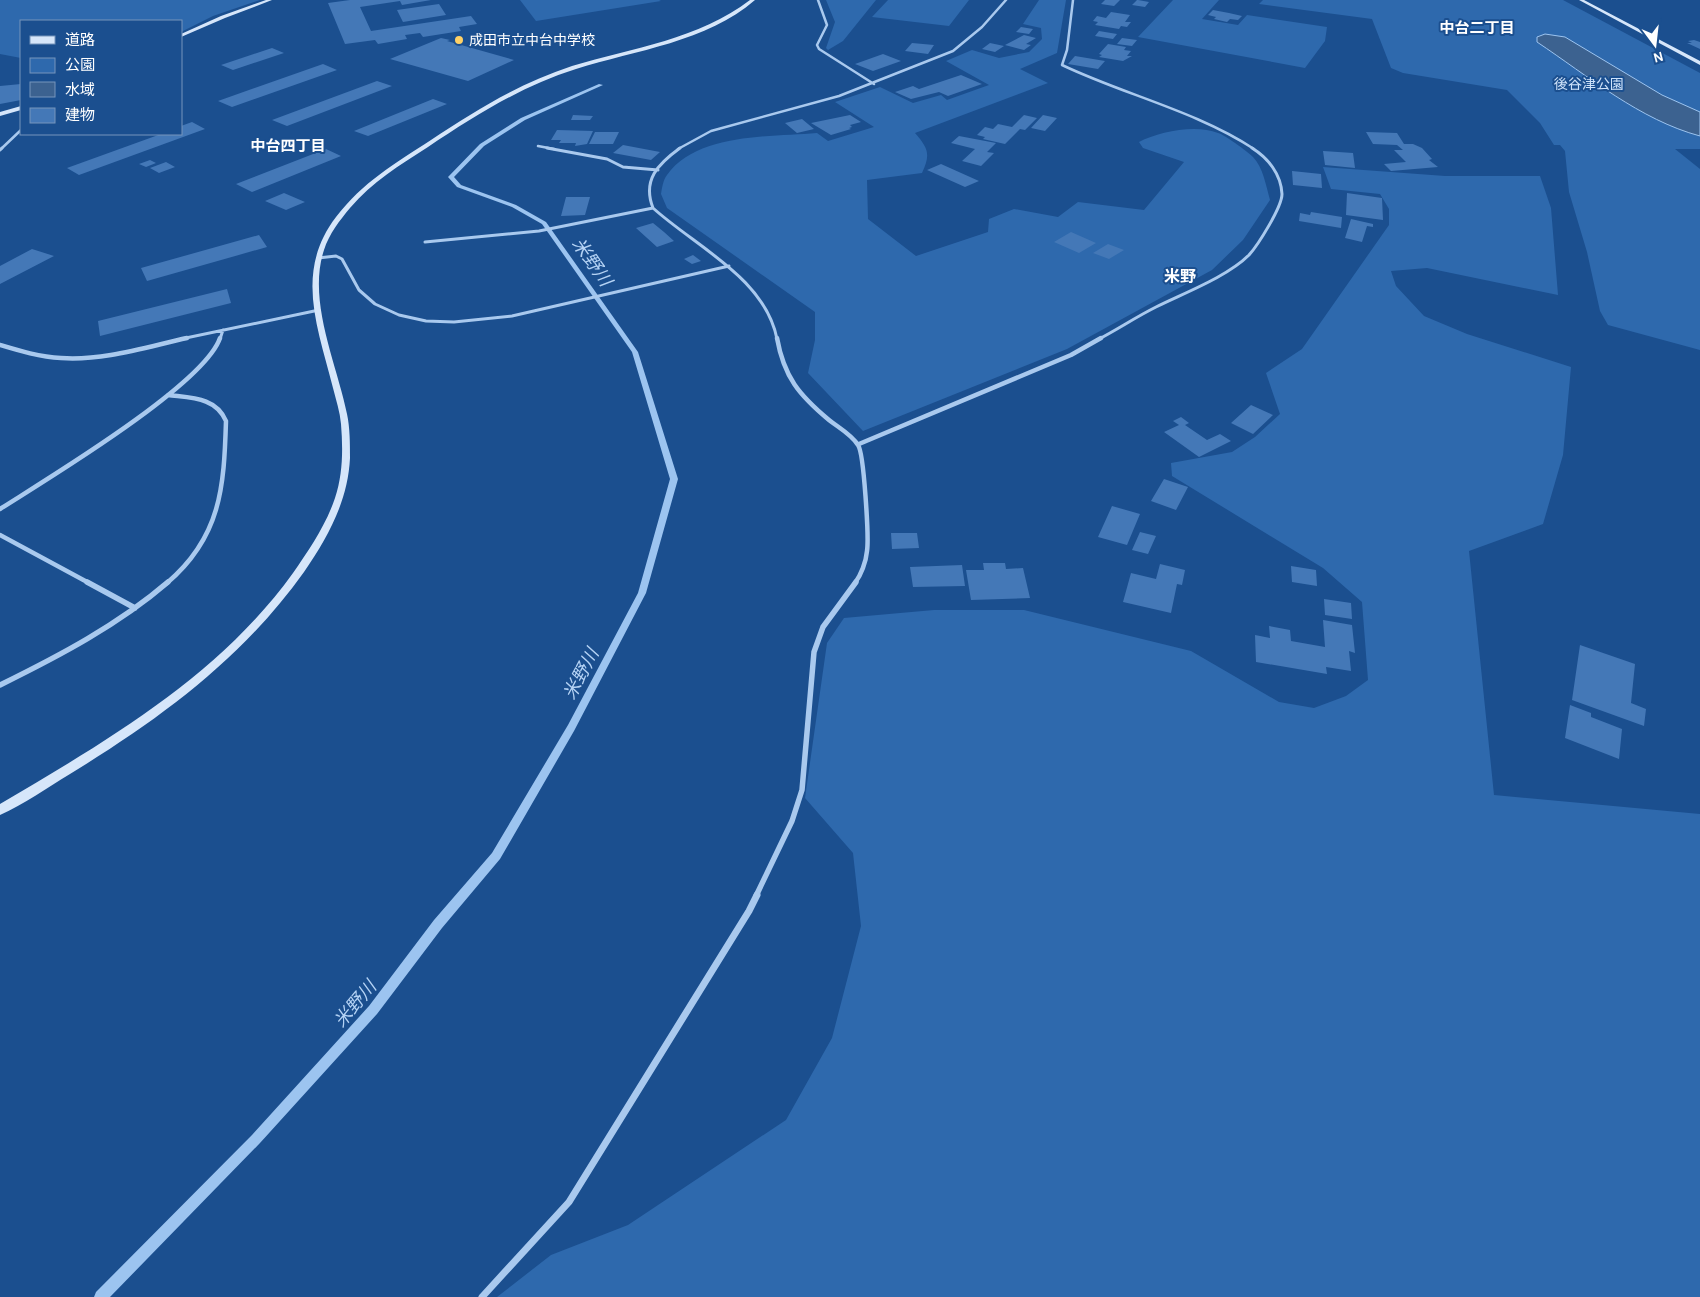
<svg xmlns="http://www.w3.org/2000/svg" width="1700" height="1297" font-family="Karla,'Noto Sans JP',sans-serif">
<style>
.green{fill:#2e69ad}
.water{fill:#3c6290;stroke:#9cc4f0}
.lines{fill:none;stroke-linecap:round;stroke-linejoin:round}
.stream{fill:#9cc4f0;fill-rule:evenodd}
.building{fill:#4478b7}
.street-far4{stroke:#a9c9ee;stroke-width:2.5}
.street-far3{stroke:#a9c9ee;stroke-width:3}
.street-far2{stroke:#a9c9ee;stroke-width:4.5}
.street-far1{stroke:#a9c9ee;stroke-width:5.5}
.street{stroke:#a9c9ee;stroke-width:7}
.secondary{fill:#d6e6fa;fill-rule:evenodd}
.poi-dot{fill:#ffd166;stroke:#1b4f8f;stroke-width:2}
.labels{text-anchor:middle;stroke-width:4;stroke-linejoin:round;paint-order:stroke}
.far-poi-label{font-size:14px;fill:#fff;stroke:#1b4f8f;text-anchor:start}
.far-park-label{font-size:14px;fill:#cfe3fa;stroke:#1b4f8f}
.far-neighbourhood-label{font-size:15px;font-weight:bold;fill:#fff;stroke:#1b4f8f}
.far-quarter-label{font-size:16px;font-weight:bold;fill:#fff;stroke:#1b4f8f}
.water-label{font-size:18px;font-style:italic;fill:#b5d3f5;stroke:#1b4f8f}
</style>
<rect width="100%" height="100%" fill="#1b4f8f"/>
<path class="green" d="M0 0H260L213 16 181 32V21H21V58L0 54Z
M520 0H659L661 1 536 21Z
M826 0H876L843 41 828 50 826 48 835 22Z
M888 0H969L949 26 872 17Z
M1039 0H1066L1057 53 1020 69 1048 83 915 133C928 148 931 154 922 173L867 180 868 219 916 256 988 232 989 219 1014 209 1058 217 1078 202 1144 210 1184 162 1143 148 1139 142C1159 132 1195 124 1218 133 1225 135 1247 151 1253 157 1263 167 1266 186 1270 200L1243 240 1212 270 1067 349 863 431 808 373 815 340V312L667 208 661 194C662 188 663 180 667 175 697 133 770 137 817 133L828 141 874 127 835 102 880 87 913 103 941 95 947 100 989 85 946 61 972 50 999 58 1029 52 1042 39 1041 28 1023 24Z
M1173 0H1219L1202 19 1238 25 1247 15 1327 27 1325 41 1305 68 1138 37Z
M1263 0H1563L1700 73V149H1675L1700 169V350L1608 325 1600 311 1587 252 1569 192 1565 151 1560 145H1554L1540 123 1507 90 1403 73 1391 68 1372 19 1259 4Z
M1323 167 1445 176H1540L1551 208 1558 295 1427 268 1391 271 1396 286 1424 316 1467 334 1571 367 1563 455 1543 524 1469 551 1494 795 1700 814V1297H497L551 1255 628 1225 786 1120 832 1038 861 926 853 853 805 798 827 643 844 618 934 610H1024L1191 651 1279 702 1314 708 1346 696 1368 680 1362 602 1323 568 1172 476 1171 463 1232 452 1255 437 1280 414 1266 373 1302 349 1389 225V209L1380 194 1331 189Z"/>
<path class="water" d="M1545 34 1565 37 1662 95 1700 112V136C1640 120 1588 76 1537 42V37Z"/>
<g class="lines">
<path class="stream" d="M599 84 603 85 525 120 484 146 454 177 461 185 516 205 546 222 638 352 678 479 646 593 574 731 500 859 442 928 377 1014 260 1143 110 1297H94L96 1292 252 1135 369 1006 434 920 492 853 568 725 638 593 670 479 632 352 542 224 512 207 457 187 448 177 480 144 521 118Z"/>
</g>
<path class="building" d="M350 0H431L402 5 400 1 360 7 371 31 471 16 477 24 459 27 461 31 423 37 420 33 405 35 407 39 378 44 375 40 345 44 328 3Z
M1105 0H1120L1114 6 1101 4Z
M1137 0H1138L1149 2 1145 7 1132 5Z
M439 4 446 15 403 22 397 10Z
M1213 10 1229 13 1242 16 1238 20 1230 19 1227 22 1214 19 1216 17 1208 15Z
M1111 12 1130 15 1125 22H1131L1127 27 1121 26 1119 29 1095 25 1098 22 1093 21 1097 16 1106 18Z
M1021 27 1033 29 1029 34 1016 32Z
M1099 31 1117 34 1113 39 1095 36Z
M1024 35 1036 38 1026 44 1031 45 1024 50 1005 45Z
M441 38 450 40 447 41 514 60 468 81 390 59Z
M1122 38 1137 40 1132 46 1117 44Z
M1694 40 1700 42V49L1687 43H1692L1688 41Z
M912 43 934 45 928 54 905 51Z
M990 43 1004 46 995 52 982 49Z
M1108 44 1126 47 1124 50 1131 51 1127 56H1132L1123 61 1099 57 1102 55 1099 54Z
M272 48 284 53 233 70 221 65Z
M883 54 901 61 873 71 855 64Z
M1075 56 1105 61 1098 69 1068 64Z
M323 64 337 70 232 107 218 101Z
M961 75 982 84 948 96 939 92 911 99 895 92 913 86 919 89Z
M377 81 392 86 287 126 272 120Z
M21 84V100L0 104V86Z
M433 99 447 104 368 136 354 131Z
M573 115 593 116 590 120H571Z
M850 115 861 122 850 125 852 127 849 128 851 129 831 135 811 123Z
M1024 115 1037 118 1025 130 1020 129 1005 144 983 139 985 137 977 135 985 127 993 129 998 124 1012 127Z
M1043 115 1057 118 1045 131 1031 128Z
M802 119 814 129 797 133 785 123Z
M192 122 205 129 79 175 67 168 161 134H181V126Z
M557 130 593 131 587 144 575 146 576 143H559L561 140H551Z
M595 132H619L613 144H589Z
M1366 132 1397 133 1404 144H1413L1422 148 1432 159 1429 160 1438 167 1391 171 1384 164 1406 162 1394 150H1403L1397 145 1373 144Z
M959 136 996 143 987 152 994 153 981 166 962 161 975 149 951 143Z
M623 145 660 152 651 160 613 153Z
M326 149 341 156 252 192 236 184Z
M1323 151 1353 153 1355 168 1325 165Z
M150 160 156 163 146 167 139 164Z
M166 162 175 167 159 173 150 168Z
M941 164 979 181 965 187 927 170Z
M1292 171 1321 174 1322 188 1293 185Z
M284 193 305 202 286 210 265 201Z
M1347 193 1382 198 1383 220 1346 215Z
M566 197H590L585 215 561 216Z
M1311 212 1342 217 1341 228 1299 221 1300 213 1310 215Z
M1351 219 1373 224V227L1367 226 1362 242 1345 238Z
M653 223 664 232 674 241 657 247 636 228Z
M1071 232 1096 243 1079 253 1054 242Z
M259 235 267 247 147 281 141 268Z
M1108 244 1124 250 1109 259 1093 253Z
M32 249 54 256 0 284V266Z
M693 255 701 261 692 264 684 259Z
M227 289 231 303 100 336 98 321Z
M1251 405 1273 415 1253 434 1231 423Z
M1181 417 1189 423 1185 425 1207 440 1220 434 1231 441 1199 457 1164 432 1179 425 1173 421Z
M1164 479 1188 487 1176 510 1151 501Z
M1112 506 1140 514 1127 545 1098 537Z
M1140 532 1156 536 1148 554 1132 550Z
M891 533H917L919 548 892 549Z
M983 563H1005L1006 569 1023 568 1030 598 971 600 966 570H984Z
M1160 564 1185 570 1182 585 1177 584 1171 613 1123 602 1131 573 1156 579Z
M962 565 965 586 913 587 910 567Z
M1291 566 1316 570 1317 586 1292 582Z
M1324 599 1351 603 1352 619 1325 615Z
M1323 620 1352 625 1355 653 1349 651 1351 671 1326 667 1327 674 1256 662 1255 635 1270 638 1269 626 1290 630 1291 641 1325 647Z
M1580 645 1635 664 1631 703 1646 709 1644 726 1572 700Z
M1570 705 1591 713V717L1622 729 1619 759 1565 738Z"/>
<g class="lines">
<path class="street-far4" d="M818 0 827 25 817 45 819 49 874 84
M1073 0 1067 50 1062 65C1125 95 1196 111 1254 149
M538 146 554 149
M1 149 21 130
M678 149 711 131 839 96 953 51 982 27 1006 0"/>
<path class="street-far3" d="M547 148 607 159 623 167 658 170
M680 148C658 164 642 180 653 208 696 247 765 278 777 339
M0 150 2 148
M425 242 539 231 653 208
M318 258 336 256 342 259 359 290 375 304 399 315 426 321 454 322 512 316 729 266
M181 339 319 310
M220 339 223 330
M1099 339C1118 329 1136 317 1156 307 1184 293 1227 277 1249 255 1258 245 1282 207 1282 194 1281 174 1268 158 1252 148"/>
<path class="street-far2" d="M777 338C784 377 799 395 829 420 839 428 851 434 858 445 864 453 869 538 867 551 866 562 861 575 855 583
M0 345C20 351 40 357 61 358 103 361 146 347 187 338
M859 444 1071 355 1101 338
M0 509C47 479 204 385 220 338
M0 535 89 583
M167 583C221 537 224 487 226 421 216 397 191 398 168 395"/>
<path class="street-far1" d="M87 582 135 608
M0 685C59 656 118 625 168 582
M756 896 792 821 802 790 814 652 823 627 856 582"/>
<path class="street" d="M482 1297 569 1202 749 911 757 895"/>
<path class="secondary" d="M266 0H272L225 18 181 37V34L221 16Z
M750 0H755C707 42 636 50 576 69 522 86 476 115 428 147 400 165 372 182 350 208 340 220 329 234 324 250 307 301 337 364 347 414 350 428 350 444 350 458 348 501 328 537 304 572 242 659 160 719 70 774 47 788 24 804 0 815V804C107 741 219 676 293 573 309 550 326 525 335 498 343 474 343 449 341 424 340 412 336 400 333 388 318 328 294 272 336 217 363 182 394 164 431 140 476 110 520 83 572 66 633 48 699 39 750 0Z
M1579 0H1584L1700 61V65Z
M21 106V110L0 116V112Z"/>
</g>
<circle class="poi-dot" cx="459" cy="40" r="5"/>
<g class="labels">
<g class="far-poi-label">
<text x="469" y="45">成田市立中台中学校</text>
</g>
<g class="far-park-label">
<text x="1589" y="89">後谷津公園</text>
</g>
<g class="far-neighbourhood-label">
<text x="1477" y="33">中台二丁目</text>
<text x="288" y="151">中台四丁目</text>
</g>
<g class="far-quarter-label">
<text x="1180" y="282">米野</text>
</g>
<g class="water-label">
<text transform="translate(592 262) rotate(55)" y="6">米野川</text>
<text transform="translate(581 674) rotate(-62)" y="6">米野川</text>
<text transform="translate(355 1004) rotate(-50)" y="6">米野川</text>
</g>
</g>
<rect x="20" y="20" width="162" height="115" fill="#1b4f8f" stroke="#7695bc"/>
<rect x="30" y="36" width="25" height="8" fill="#d6e6fa" stroke="#7695bc"/>
<text x="65" y="45" font-size="15" fill="#ffffff">道路</text>
<rect x="30" y="58" width="25" height="15" fill="#2e69ad" stroke="#7695bc"/>
<text x="65" y="70" font-size="15" fill="#ffffff">公園</text>
<rect x="30" y="82" width="25" height="15" fill="#3c6290" stroke="#7695bc"/>
<text x="65" y="95" font-size="15" fill="#ffffff">水域</text>
<rect x="30" y="108" width="25" height="15" fill="#4478b7" stroke="#7695bc"/>
<text x="65" y="120" font-size="15" fill="#ffffff">建物</text>
<g transform="translate(1655 45) rotate(165)" stroke="#1b4f8f" stroke-width="4" paint-order="stroke">
<path d="M0-4L9 19L0 12L-9 19Z" fill="#ffffff"/>
<text y="-8" font-size="14" font-weight="bold" text-anchor="middle" fill="#ffffff">N</text>
</g>
</svg>
